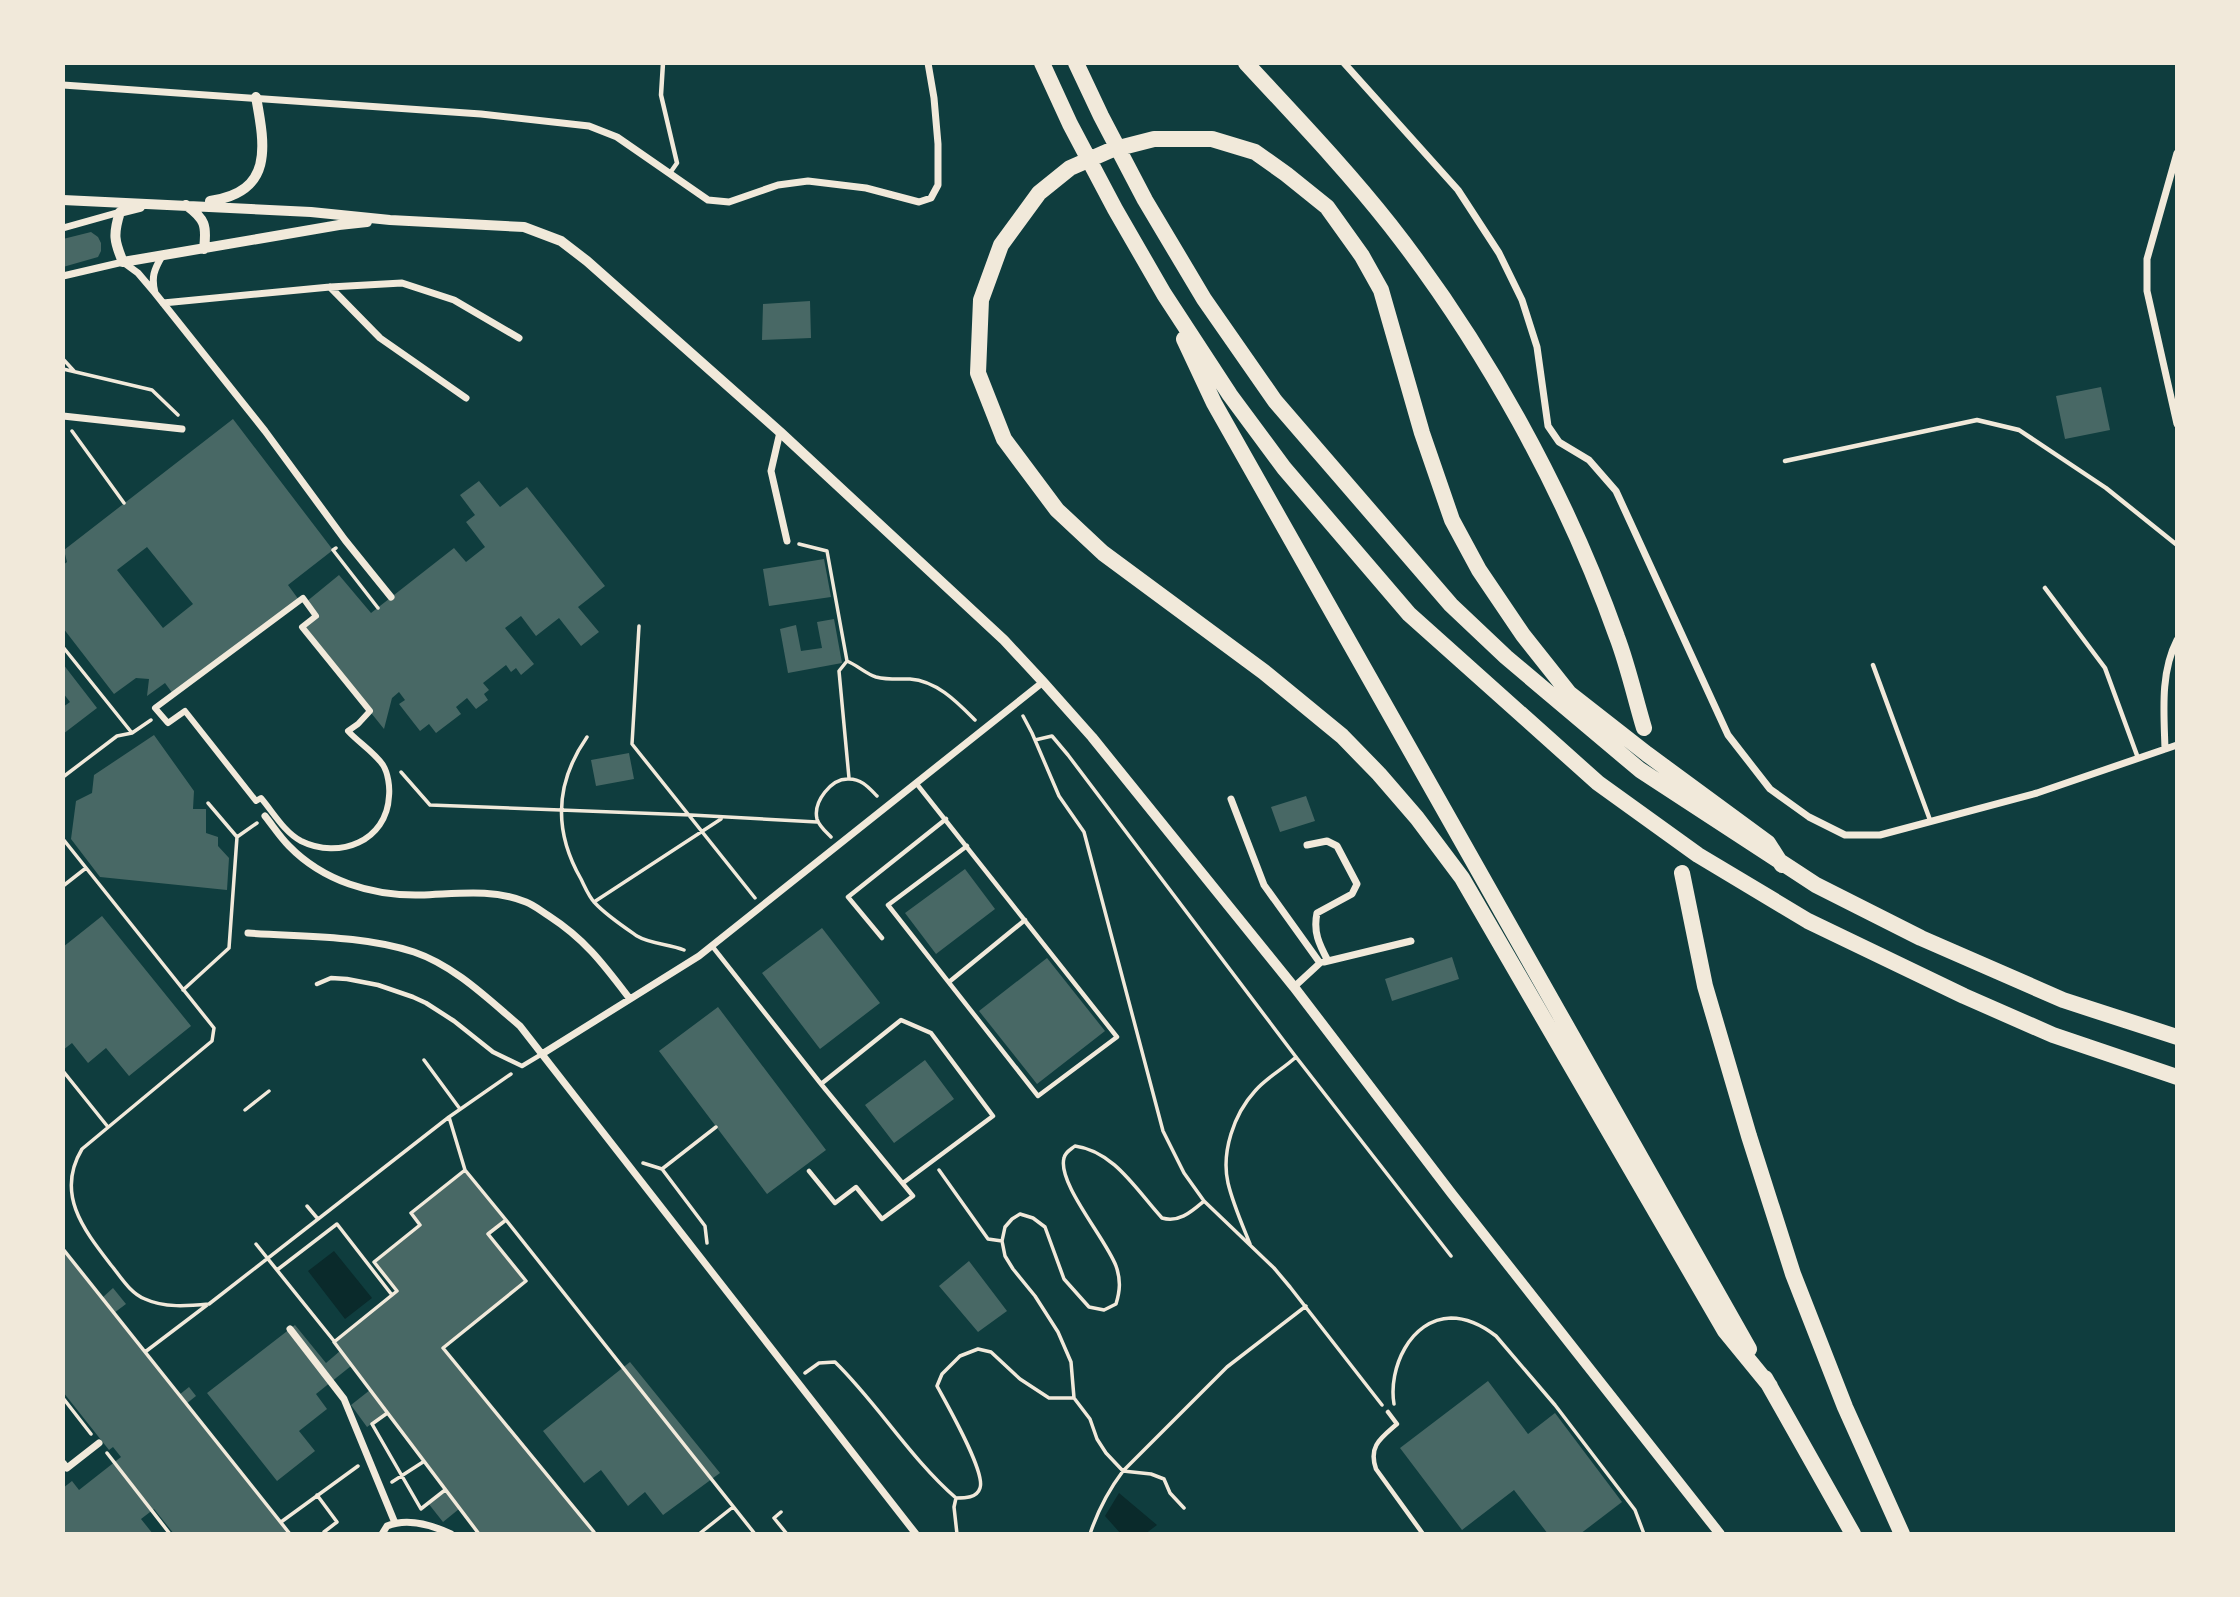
<svg xmlns="http://www.w3.org/2000/svg" width="2240" height="1597" font-family="'Source Serif 4',serif">
<style>
.water{fill:#0a2a2b}
.building{fill:#486865;fill-rule:evenodd}
.lines{fill:none;stroke-linecap:round;stroke-linejoin:round}
.path{stroke:#f1e9da;stroke-width:3.5}
.service{stroke:#f1e9da;stroke-width:4.5}
.pedestrian{stroke:#f1e9da;stroke-width:6}
.minor{stroke:#f1e9da;stroke-width:7}
.tertiary{stroke:#f1e9da;stroke-width:10}
.motorway{stroke:#f1e9da;stroke-width:16}
</style>
<rect width="100%" height="100%" fill="#0f3d3e"/>
<path class="water" d="M334 1251 372 1298 345 1319 308 1271Z
M1119 1493 1157 1525 1145 1534H1121L1105 1516Z"/>
<path class="building" d="M91 232 98 237 101 243V251L98 257 63 267V239Z
M810 301 811 338 762 340 763 304Z
M2101 387 2110 430 2065 439 2056 396Z
M233 419 333 550 288 585 299 600 173 694 165 683 147 696 149 679 136 678 114 694 63 628V597L65 596 63 593V565L67 562 64 550ZM147 547 193 604 163 628 117 570Z
M479 481 500 507 527 487 605 586 578 607 599 632 581 646 559 618 536 636 521 616 505 628 534 664 521 675 516 668 511 672 506 665 483 683 489 690 484 694 488 700 476 709 467 698 456 707 461 714 436 733 429 724 420 731 399 704 405 700 399 692 392 698 384 729 302 627 316 616 306 602 339 575 371 613 454 548 466 562 485 547 466 522 475 515 460 495Z
M824 559 831 597 769 606 763 569Z
M834 619 842 663 788 673 780 629 796 625 801 651 822 648 817 622Z
M63 664 97 708 63 734V707L70 702 63 693Z
M154 735 194 791 193 809H206V833L218 837V846L229 858 227 890 100 877 71 839 76 801 92 793 94 775Z
M629 753 634 779 596 786 591 760Z
M1306 796 1315 821 1280 832 1271 807Z
M965 869 995 909 936 954 905 913Z
M102 916 191 1026 129 1076 106 1048 88 1063 72 1043 63 1050V947Z
M822 928 880 1003 820 1049 762 973Z
M1452 957 1459 979 1392 1001 1385 979Z
M1047 958 1105 1031 1037 1084 979 1011Z
M718 1007 826 1150 767 1194 659 1051Z
M925 1060 954 1099 894 1143 865 1105Z
M465 1170 506 1220 488 1234 526 1281 443 1348 596 1534H479L459 1509 443 1522 428 1503 445 1490 386 1414 367 1427 351 1405 370 1390 351 1366 316 1394 327 1409 299 1431 315 1451 277 1481 207 1393 295 1325 326 1363 340 1351 334 1342 397 1291 374 1262 420 1225 411 1213Z
M63 1249 102 1298 113 1288 126 1304 114 1313 179 1395 189 1387 196 1396 186 1404 290 1534H174L154 1509 141 1519 153 1534H63V1488L72 1481 79 1490 121 1457 113 1447 109 1450 63 1392Z
M969 1261 1007 1311 978 1332 939 1286Z
M630 1362 720 1473 663 1515 645 1492 628 1506 601 1470 584 1483 543 1431Z
M1488 1381 1528 1434 1555 1413 1622 1502 1580 1534H1548L1514 1490 1462 1530 1400 1448Z"/>
<g class="lines">
<path class="path" d="M63 359 74 371
M63 369 152 390 178 415
M72 431 124 503
M799 544 827 551 847 661C857 665 866 674 876 677 888 680 898 679 910 679 937 681 957 702 975 720
M336 548 333 550 378 608
M639 626 632 744 755 898
M63 647 132 733
M847 661 839 671 849 778
M1023 716 1032 733 1059 796 1084 832 1163 1131 1184 1173 1204 1201 1274 1268 1290 1287 1382 1405
M587 737C555 783 553 830 581 879 585 887 589 897 595 903 606 915 624 927 637 936 650 944 670 944 684 950
M1035 740 1052 736 1068 755 1296 1057 1451 1256
M401 772 430 805 691 815 817 822
M63 777 117 736 132 733 151 720
M208 803 237 837
M831 837C826 832 819 826 817 819 813 802 831 778 849 779 862 779 869 788 877 796
M63 839 214 1028 212 1041 82 1149C55 1194 84 1230 111 1265 121 1277 130 1293 145 1299 164 1308 188 1306 209 1304L449 1117 511 1074
M63 886 86 868
M594 902 721 819
M183 990 229 948 237 837 257 823
M424 1060 460 1109
M63 1071 108 1127
M245 1110 269 1091
M449 1117 465 1170
M643 1163 662 1169 705 1226 707 1243
M662 1169 716 1127
M939 1170 988 1239 1002 1241
M307 1206 318 1219
M506 1220 755 1534
M256 1244 334 1341
M1250 1244C1242 1224 1233 1204 1228 1183 1221 1152 1234 1114 1255 1091 1266 1078 1283 1069 1296 1057
M63 1249 290 1534
M277 1270 337 1224 392 1295
M145 1352 207 1305
M805 1373 819 1363 835 1362C878 1404 910 1458 956 1498 965 1498 977 1498 980 1488 986 1472 946 1403 937 1386L942 1374 960 1356 978 1349 991 1352 1020 1379 1049 1398H1074
M63 1398 91 1434
M1394 1404C1388 1369 1410 1319 1451 1318 1467 1318 1483 1326 1496 1336L1555 1405 1635 1510 1644 1534
M386 1414 372 1424 421 1509
M107 1453 170 1534
M392 1482 423 1462
M317 1495 337 1522 324 1532 325 1534
M956 1498 954 1507 957 1534
M422 1508 445 1490
M1184 1508 1170 1493 1164 1479 1151 1474 1123 1471 1106 1453 1097 1439 1090 1419 1074 1398 1071 1362 1058 1332 1035 1296 1013 1269 1005 1256 1002 1241 1005 1227 1012 1219 1020 1214 1033 1218 1045 1227 1064 1279 1089 1307 1104 1310 1116 1304C1120 1291 1121 1280 1116 1266 1106 1239 1057 1183 1064 1158 1065 1152 1070 1150 1075 1146 1114 1151 1137 1191 1162 1218 1179 1223 1191 1212 1204 1201
M781 1512 774 1518 787 1534
M281 1522 358 1466
M479 1534 334 1342 397 1291 374 1262 420 1225 411 1213 465 1170 506 1220 488 1234 526 1281 443 1348 594 1532 593 1534
M699 1534 733 1507
M1090 1534C1098 1510 1108 1491 1123 1471L1227 1367 1306 1306"/>
<path class="service" d="M663 63 661 95 677 163 670 173
M1785 461 1977 420 2019 430 2106 488 2177 545
M2045 588 2105 668 2138 758
M1873 665 1930 820
M916 783 1117 1037 1038 1096 888 905 967 846
M882 938 848 897 946 819
M712 946 821 1084 913 1196 882 1219 856 1187 835 1203 809 1171
M949 982 1025 920
M317 984 331 978 347 979 378 985 413 997 426 1003 454 1021 493 1052 522 1066 542 1054
M821 1084 901 1020 931 1033 993 1116 903 1183
M1388 1412 1397 1424C1381 1438 1368 1446 1376 1469L1423 1534"/>
<path class="pedestrian" d="M303 598 316 616 302 627 370 711 358 724 348 731C358 742 374 752 383 765 388 773 390 787 389 796 387 841 339 860 301 841 284 832 273 812 261 798L256 801 185 711 168 723 155 708Z"/>
<path class="minor" d="M1344 63 1458 190 1499 253 1522 300 1537 347 1548 426 1559 442 1589 460 1616 491 1728 735 1770 789 1809 817 1845 835H1880L2037 793 2177 745
M63 85 481 114 589 126 617 137 708 200 729 202 778 185 808 181 866 188 919 202 931 198 938 185V144L934 98 928 63
M2177 153 2147 259V291L2177 424
M63 228 120 212
M63 276 123 262 138 273 155 293C151 277 154 270 162 256
M330 287 380 338 466 398
M155 293 265 431 345 540 391 597
M163 303 330 287 402 283 454 300 519 338
M63 416 182 429
M780 432 771 471 787 541
M2165 749C2164 713 2160 673 2177 640
M1231 799 1264 885 1320 963 1294 987
M265 816C273 826 280 837 289 846 323 881 372 896 420 895 457 894 491 888 526 902 534 905 541 911 549 916 586 940 604 965 630 999
M1307 845 1327 841 1337 846 1357 884 1352 894 1317 913C1313 932 1319 944 1328 961
M248 933C303 937 362 935 414 952 455 966 488 999 520 1026L916 1534
M1324 962 1411 941
M542 1054 699 956 1043 682
M290 1329 344 1399 395 1523
M63 1463 67 1468 99 1443
M382 1534 387 1526C408 1517 432 1525 451 1534"/>
<path class="tertiary" d="M63 200 311 212 390 220 524 227 561 241 587 261 780 432 1004 640 1043 682 1092 737 1294 987 1452 1194 1720 1534
M210 201C274 192 265 146 256 97
M186 205C205 219 207 225 204 249
M140 207 120 212C113 234 114 241 123 262L339 225 367 222"/>
<path class="motorway" d="M1042 63 1070 124 1115 209 1164 294 1230 395 1284 468 1409 614 1598 783 1698 855 1808 921 1964 996 2053 1035 2177 1077
M1076 63 1101 116 1145 200 1204 299 1275 401 1451 605 1506 657 1640 770 1816 885 1921 938 2063 1000 2177 1037
M1246 63C1295 116 1346 169 1390 225 1484 345 1566 493 1617 637 1628 666 1635 698 1644 728
M1184 339 1214 403 1749 1349
M1682 873 1705 986 1749 1136 1793 1274 1845 1407 1902 1534
M1765 1378 1853 1534
M1770 1386 1725 1331 1462 878 1417 818 1379 774 1342 736 1264 672 1103 553 1057 510 1004 439 978 373 981 300 1001 245 1039 193 1070 168 1111 150 1154 139H1212L1255 152 1286 174 1327 207 1362 256 1381 290 1422 433 1452 520 1479 570 1523 635 1569 693 1647 754 1768 843 1782 865"/>
</g>
<rect width="2240" height="1597" fill="none" stroke="#f1e9da" stroke-width="130"/>
</svg>
